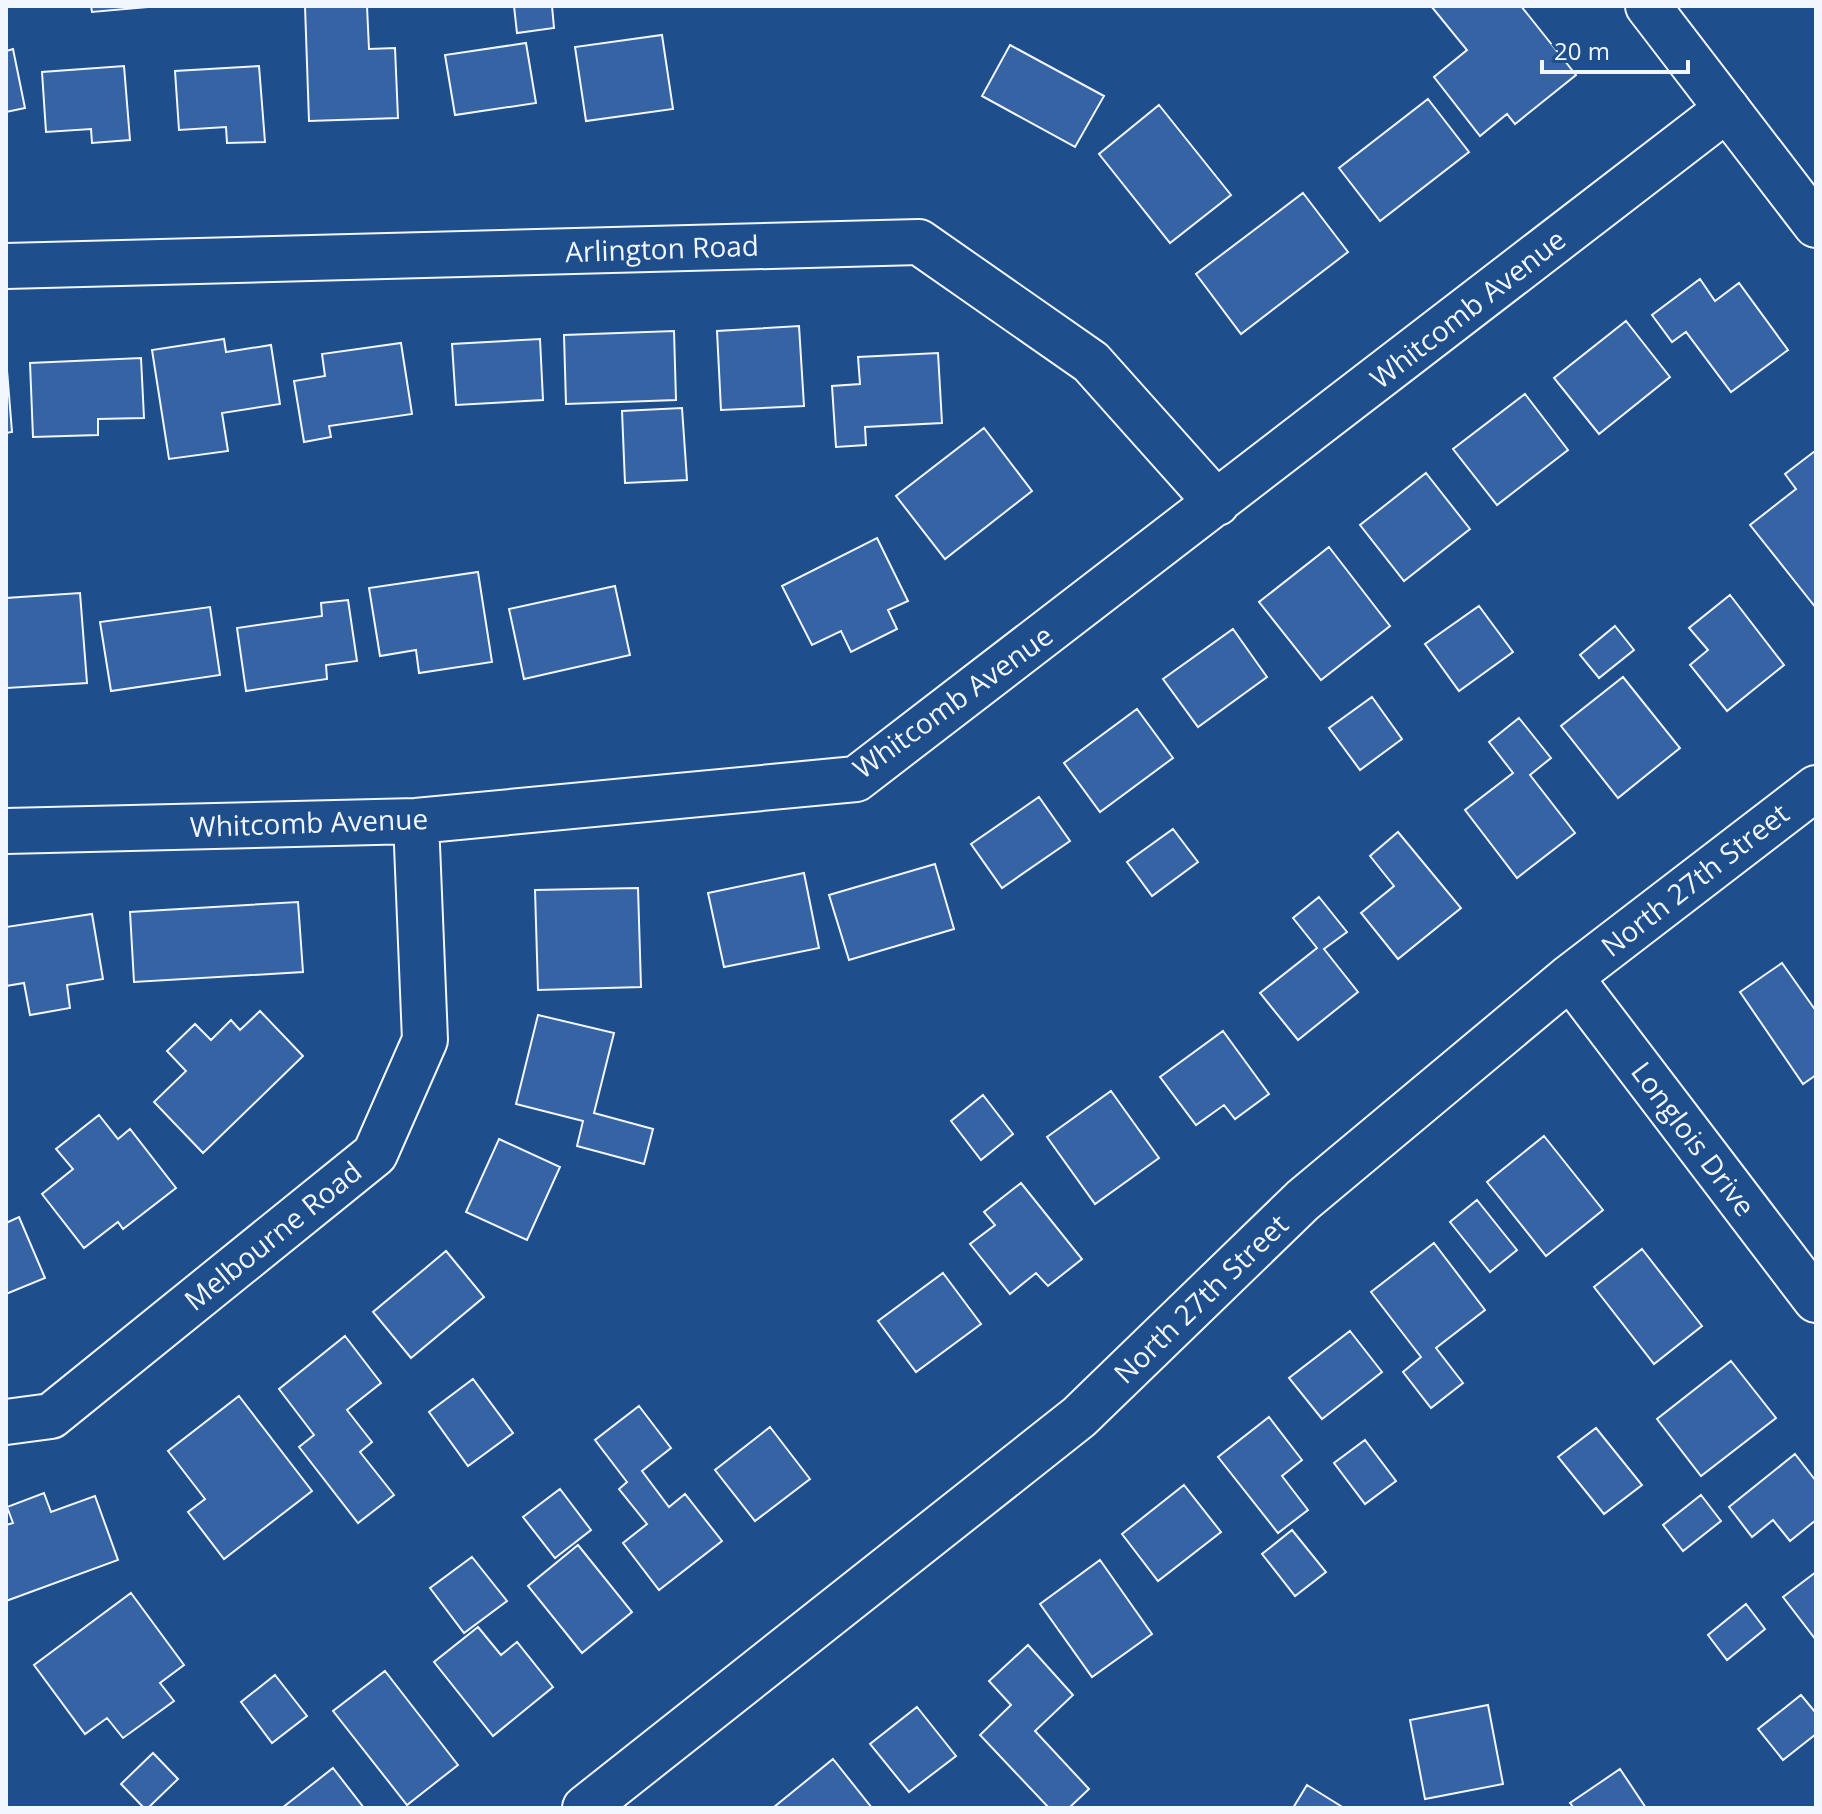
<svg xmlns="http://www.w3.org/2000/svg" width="1822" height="1814" font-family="'Open Sans',sans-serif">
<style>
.building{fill:#3563a3;stroke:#f2f6ff;stroke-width:2}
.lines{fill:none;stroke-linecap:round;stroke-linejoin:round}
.street-casing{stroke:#f2f6ff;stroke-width:48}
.secondary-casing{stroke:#f2f6ff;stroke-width:48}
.street{stroke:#1f4e8c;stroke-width:44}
.secondary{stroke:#1f4e8c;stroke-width:44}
.labels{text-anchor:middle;stroke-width:6;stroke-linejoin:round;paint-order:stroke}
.street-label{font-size:28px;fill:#f2f6ff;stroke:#1f4e8c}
</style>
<rect width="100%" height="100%" fill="#1f4e8c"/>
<path class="building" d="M91 6H147V7L92 12Z
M305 6H367L369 49 395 48 398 118 309 121Z
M514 6H552L554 28 517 33Z
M1431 6H1521L1576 75 1515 124 1507 114 1480 136 1434 77 1467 50Z
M662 35 673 109 586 121 575 47Z
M526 43 536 103 455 115 445 55Z
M1010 45 1104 96 1075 147 982 96Z
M13 49 25 108 6 112V51Z
M124 66 130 140 92 143 91 129 46 132 42 72Z
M259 66 265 142 227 143 226 127 179 130 175 71Z
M1428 99 1469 152 1380 221 1339 168Z
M1159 105 1231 195 1170 243 1099 154Z
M1303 193 1348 252 1241 334 1196 274Z
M1700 279 1715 301 1739 283 1788 350 1731 392 1686 332 1672 342 1652 315Z
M1626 321 1670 377 1599 434 1554 378Z
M799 326 804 406 721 410 717 331Z
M674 331 676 400 566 404 564 335Z
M224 339 226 352 271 345 280 404 222 413 228 451 169 459 152 350Z
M540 339 543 400 456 405 452 344Z
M401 343 412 414 329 426 331 437 304 442 294 381 325 376 322 354Z
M938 353 942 423 865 427 866 445 836 447 832 386 860 384 858 357Z
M6 358 12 432 6 433Z
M141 358 144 418 98 419V435L33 437 30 363Z
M1525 394 1568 450 1497 505 1453 449Z
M682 408 687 480 625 483 622 411Z
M984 428 1032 491 945 559 896 496Z
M1815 451 1816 452V608L1750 525 1796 489 1785 474Z
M1426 473 1470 529 1404 581 1360 525Z
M877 538 908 601 888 610 897 629 851 652 841 631 812 645 782 586Z
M1329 547 1390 626 1321 680 1259 602Z
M478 572 492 662 419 673 416 650 380 656 369 588Z
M615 586 630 655 524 679 509 609Z
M80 593 87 683 7 688 6 598Z
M1730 595 1784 665 1727 711 1690 665 1708 650 1689 628Z
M348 600 357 661 326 665 327 679 246 691 237 628 322 616 321 603Z
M1479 606 1513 652 1459 691 1425 644Z
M210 607 220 675 111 691 100 622Z
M1615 626 1634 650 1599 678 1580 655Z
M1233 629 1267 677 1198 727 1163 679Z
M1623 677 1680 748 1618 798 1561 726Z
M1372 697 1402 739 1360 770 1329 728Z
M1137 709 1173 758 1100 812 1064 763Z
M1519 718 1551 758 1530 775 1575 833 1517 878 1465 810 1513 773 1489 742Z
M1039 797 1070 841 1002 888 971 844Z
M1173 829 1198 862 1152 896 1127 862Z
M1398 832 1461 908 1398 959 1361 913 1394 886 1370 856Z
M935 864 954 929 849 960 829 895Z
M804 873 819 948 724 967 708 893Z
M638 888 641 987 538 990 535 890Z
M1319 897 1347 932 1324 949 1358 992 1298 1040 1260 993 1317 948 1293 918Z
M298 902 303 972 134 982 130 912Z
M92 914 103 979 67 985 70 1008 30 1015 24 983 6 986V927Z
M1782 963 1816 1011V1075L1803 1084 1740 992Z
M260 1011 303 1056 203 1153 154 1102 186 1071 167 1051 195 1024 211 1040 231 1020 240 1030Z
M538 1015 614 1033 594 1113 653 1129 644 1164 577 1146 583 1121 516 1104Z
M1223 1031 1269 1094 1235 1119 1224 1105 1196 1125 1160 1077Z
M1111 1091 1159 1158 1095 1204 1047 1137Z
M983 1095 1013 1134 981 1160 951 1121Z
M99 1115 118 1139 130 1129 176 1188 123 1229 118 1222 84 1248 42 1194 73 1169 56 1149Z
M1544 1136 1603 1210 1546 1256 1487 1182Z
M499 1139 560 1167 527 1240 466 1212Z
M1021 1183 1082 1259 1048 1286 1036 1273 1010 1294 970 1244 995 1225 984 1212Z
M1477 1200 1517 1250 1490 1272 1450 1222Z
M19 1217 45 1278 6 1294V1223Z
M1434 1243 1485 1310 1436 1348 1463 1383 1431 1408 1403 1372 1421 1357 1371 1292Z
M1642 1249 1702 1326 1654 1364 1594 1287Z
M446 1251 484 1297 411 1358 373 1312Z
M943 1273 981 1324 916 1372 878 1321Z
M1350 1331 1382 1372 1322 1419 1289 1378Z
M345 1336 381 1383 347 1410 372 1442 360 1452 394 1495 358 1523 299 1447 314 1435 279 1389Z
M1731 1361 1776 1418 1701 1476 1657 1419Z
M473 1379 513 1433 468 1466 429 1412Z
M239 1396 312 1491 224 1559 188 1512 205 1499 168 1451Z
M639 1406 671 1448 642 1471 669 1507 685 1494 722 1541 659 1590 623 1543 647 1524 619 1489 627 1482 595 1440Z
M1269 1417 1302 1460 1282 1476 1308 1510 1278 1533 1218 1457Z
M770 1427 810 1479 755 1521 715 1470Z
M1596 1428 1642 1485 1604 1514 1558 1457Z
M1365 1440 1396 1481 1365 1504 1334 1463Z
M1795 1454 1816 1481V1520L1790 1541 1773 1520 1752 1537 1729 1507Z
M1184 1485 1221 1532 1158 1581 1122 1534Z
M560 1489 591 1530 555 1558 523 1517Z
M44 1493 51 1512 95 1496 118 1560 6 1601V1525L13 1523 7 1507Z
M1701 1495 1721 1521 1683 1551 1663 1525Z
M1292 1530 1326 1572 1295 1596 1262 1554Z
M578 1545 632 1612 582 1653 528 1586Z
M472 1557 507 1601 464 1633 430 1588Z
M1100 1560 1152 1634 1092 1677 1040 1604Z
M1816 1572V1640L1783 1597Z
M131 1593 184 1665 160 1683 174 1701 123 1738 107 1718 85 1734 34 1665Z
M1746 1604 1765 1629 1727 1660 1708 1635Z
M478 1627 501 1655 517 1642 553 1687 493 1736 434 1662Z
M1028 1645 1073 1695 1035 1731 1089 1789 1069 1808H1049L980 1735 1011 1705 989 1681Z
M385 1671 458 1765 407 1805 333 1711Z
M275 1675 307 1716 272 1743 241 1702Z
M1801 1695 1816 1713V1734L1783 1760 1758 1729Z
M1488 1705 1503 1784 1425 1799 1410 1720Z
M917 1707 956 1756 909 1792 870 1744Z
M153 1753 178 1779 148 1808H144L121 1784Z
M833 1759 872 1808H774V1807Z
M333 1768 364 1808H282Z
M1620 1769 1646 1808H1574L1570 1803Z
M1307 1785 1344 1808H1293Z"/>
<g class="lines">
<defs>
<path id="street" d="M6 266 919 242 1091 362 1217 503
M6 831 416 821 856 779 1727 109
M1570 977 1816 1300
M6 1422 51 1416 375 1154 425 1040 416 821
M585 1808 1079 1417 1303 1200 1570 977 1816 788"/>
<path id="secondary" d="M1648 6 1816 225"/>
</defs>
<use href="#street" class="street-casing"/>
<use href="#secondary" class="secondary-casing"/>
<use href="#street" class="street"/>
<use href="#secondary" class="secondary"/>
</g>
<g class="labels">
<g class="street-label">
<text transform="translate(662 249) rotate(-2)" y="10">Arlington Road</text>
<text transform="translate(1468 309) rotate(-38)" y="10">Whitcomb Avenue</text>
<text transform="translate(953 702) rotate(-36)" y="10">Whitcomb Avenue</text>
<text transform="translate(309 823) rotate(-2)" y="10">Whitcomb Avenue</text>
<text transform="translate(1695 880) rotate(-38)" y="10">North 27th Street</text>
<text transform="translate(1693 1139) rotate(53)" y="10">Longlois Drive</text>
<text transform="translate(273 1236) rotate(-39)" y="10">Melbourne Road</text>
<text transform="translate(1201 1299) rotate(-44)" y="10">North 27th Street</text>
</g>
</g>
<rect width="1822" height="1814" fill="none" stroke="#f2f6ff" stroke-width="16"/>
<path d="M1542 60v12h146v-12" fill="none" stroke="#f2f6ff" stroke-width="4"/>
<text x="1554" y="60" font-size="24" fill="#f2f6ff" stroke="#1f4e8c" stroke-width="6" paint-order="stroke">20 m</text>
</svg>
